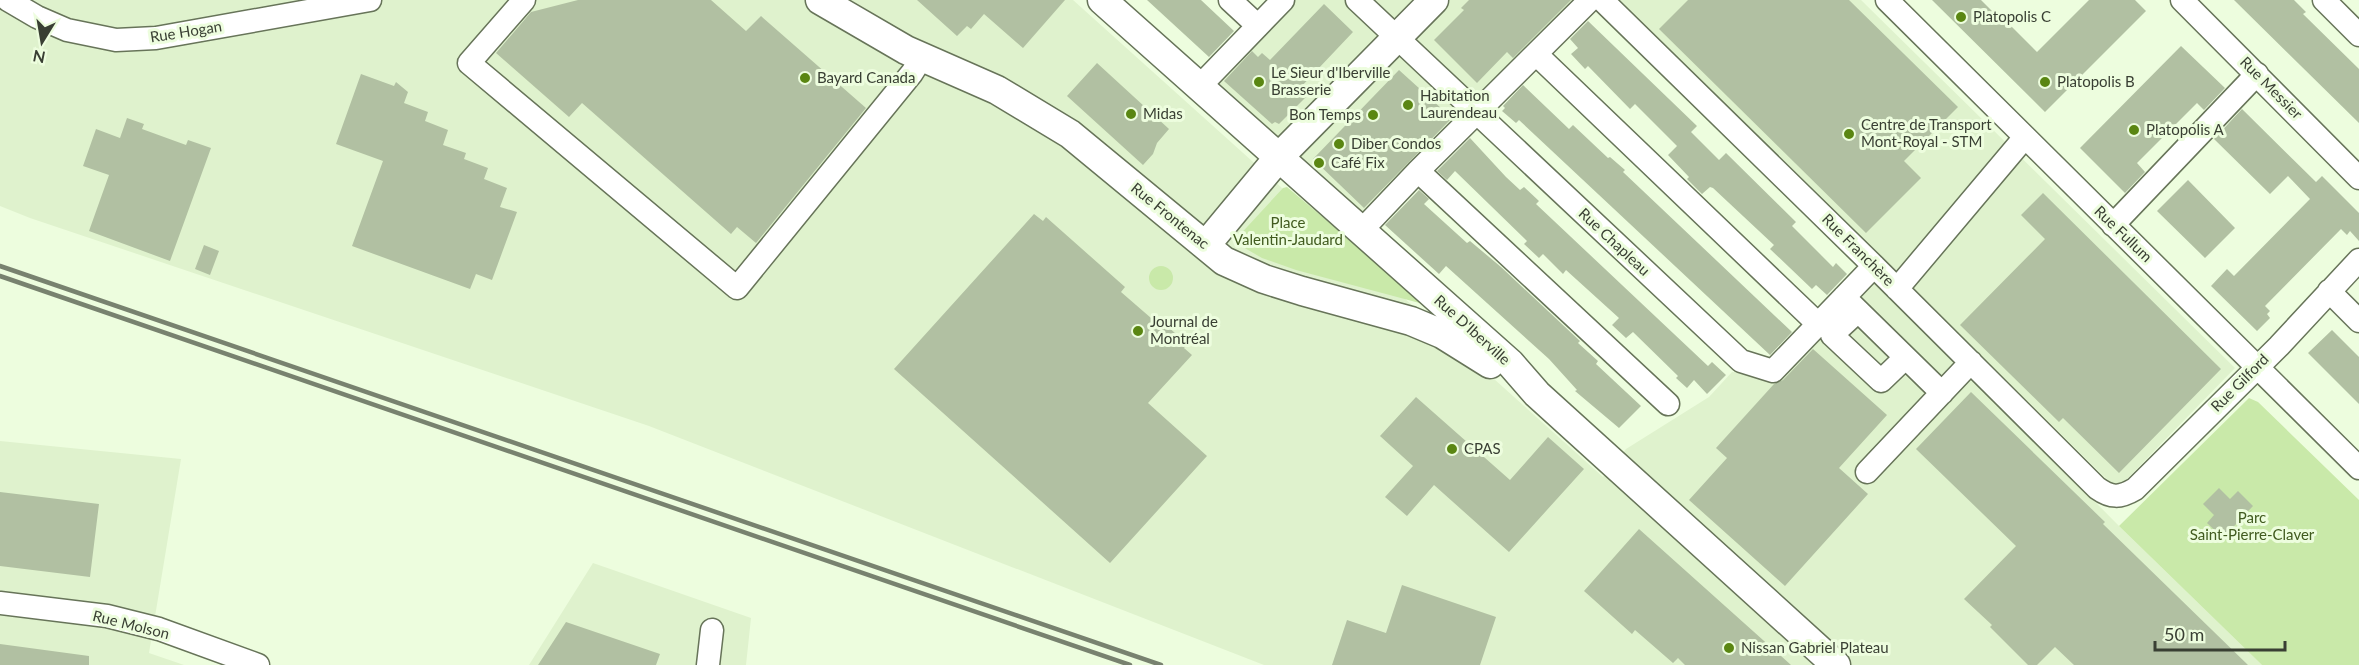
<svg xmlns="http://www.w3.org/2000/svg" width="2359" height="665" font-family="Lato,sans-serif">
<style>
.built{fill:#dff2cd}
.green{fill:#c9e9a9}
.building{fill:#b1c0a2}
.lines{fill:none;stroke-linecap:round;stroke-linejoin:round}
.minor-casing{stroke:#677459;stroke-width:25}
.major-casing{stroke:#677459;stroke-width:31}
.minor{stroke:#fff;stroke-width:22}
.major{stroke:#fff;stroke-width:28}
.rail{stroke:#78826f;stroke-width:4.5}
.poi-dot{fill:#5a8612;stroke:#edfdde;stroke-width:2}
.labels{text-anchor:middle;stroke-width:6;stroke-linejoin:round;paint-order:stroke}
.poi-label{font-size:15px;fill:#393f33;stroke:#edfdde;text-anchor:start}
.street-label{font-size:15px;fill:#393f33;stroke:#edfdde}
.park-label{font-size:15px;fill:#415b1f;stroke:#edfdde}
</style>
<rect width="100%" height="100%" fill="#edfdde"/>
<path class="built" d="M0 0H1073L1603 477 1626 449 1709 397 1732 372 1771 375 1871 276 2119 526 2262 665H1264L649 426 30 218 0 206Z
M1278 0H1587L1371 224 1207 74Z
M1619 0H1861L2235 368 2117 489Z
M0 441 181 459 149 653 184 665H0Z
M593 563 751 618 746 665H529Z"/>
<path class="green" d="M1287 187 1427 305 1296 270 1262 258 1236 243 1235 240 1283 188Z
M1149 278a12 12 0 1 1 24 0a12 12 0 1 1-24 0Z
M2249 398 2258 402 2359 500V665H2262L2119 526Z"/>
<path class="building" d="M578 0H711L746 31 761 16 866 108 756 243 737 227 731 234 582 103 569 117 496 53 531 12Z
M917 0H1065L1023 48 984 14 971 29 967 26 957 36Z
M1147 0H1201L1234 31 1209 57Z
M1469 0H1571L1513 58 1507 52 1477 83 1434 40 1464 10 1461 8Z
M1688 0H1849L1958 107 1904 161 1921 178 1866 233 1659 29Z
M1932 0H1981L1999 18 2001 16 2037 52 2089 0H2135L2146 11 2045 112Z
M2234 0H2294L2306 12 2303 14 2359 69V123Z
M1324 4 1353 32 1300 88 1308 95 1279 124 1275 122 1272 124 1224 81 1252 51 1258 57 1262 53 1270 60Z
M1588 21 1697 126 1691 132 1719 160 1726 153 1796 222 1792 226 1833 267 1836 263 1847 274 1827 295 1816 285 1812 289 1770 249 1774 245 1713 188 1710 187 1702 194 1687 179 1689 177 1668 155 1677 146 1635 104 1630 109 1588 66 1585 69 1571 54 1578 48 1570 39Z
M2181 46 2225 88 2204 110 2197 103 2137 163 2145 172 2125 193 2080 148Z
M1097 63 1169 129 1157 143 1153 154 1143 165 1067 96Z
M1399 70 1452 118 1364 208 1313 159Z
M361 74 394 86 396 82 408 92 404 103 428 112 425 121 448 130 443 145 466 153 464 159 488 168 484 179 507 188 500 207 517 212 492 280 476 274 470 289 352 246 383 161 336 144Z
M1523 85 1569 129 1573 125 1608 158 1610 157 1625 170 1623 172 1792 332 1770 355 1519 120 1516 123 1502 111 1505 108 1503 106Z
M2242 109 2316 182 2322 176 2359 213V241L2350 231 2347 235 2341 229 2265 306 2270 311 2267 314 2270 318 2257 331 2211 286 2227 269 2234 276 2310 199 2288 176 2270 194 2214 139Z
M127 118 144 124 142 129 186 145 188 140 211 148 170 261 89 231 109 175 83 166 96 129 120 138Z
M1470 138 1506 177 1520 190 1524 187 1539 201 1536 204 1708 366 1712 362 1726 375 1707 394 1694 380 1687 388 1676 378 1678 376 1633 332 1626 338 1612 325 1619 318 1566 270 1563 274 1543 254 1539 258 1524 244 1527 241 1455 171 1447 180 1437 171Z
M2188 180 2235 228 2205 258 2157 211Z
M1419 190 1429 199 1424 204 1467 243 1470 241 1501 267 1580 341 1578 343 1598 361 1596 364 1641 406 1619 428 1575 391 1577 390 1549 359 1446 266 1439 274 1385 225Z
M2043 193 2221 369 2119 473 2063 418 2059 422 1960 325 2045 239 2021 215Z
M1034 214 1043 221 1046 217 1125 287 1121 292 1151 318 1154 314 1187 344 1184 348 1192 355 1148 403 1207 456 1110 563 894 369Z
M204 245 219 251 210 275 195 269Z
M2332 330 2359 357V404L2308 353Z
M1813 349 1887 415 1839 468 1868 494 1785 586 1689 500 1727 458 1716 448 1774 384 1783 380Z
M1971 392 2105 522 2103 524 2248 665H2074L2055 647 2037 665H2028L1990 627 1992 625 1964 599 2016 546 1916 449Z
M1416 397 1510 480 1548 437 1584 469 1509 552 1434 485 1407 516 1385 497 1413 466 1380 436Z
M2219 488 2230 499 2238 491 2253 506 2223 538 2207 523 2214 515 2203 504Z
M0 492 99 504 90 577 0 566Z
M1639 529 1791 665H1685L1678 658 1673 663 1635 630 1632 634 1584 591Z
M1402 585 1496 617 1480 665H1332L1347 620 1386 633Z
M566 622 660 654 656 665H538Z
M0 644 89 656V665H0Z"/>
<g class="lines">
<defs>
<path id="minor" d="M8 0 37 17 67 30 116 40 156 38 370 0
M524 0 469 63 737 288 912 73 922 57
M1230 0 1258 26
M1357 0 1741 361 1773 371 1874 266
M1602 0 1874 266 2097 488C2111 498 2120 498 2135 489L2279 346 2359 260
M1887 0 2359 468
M2182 0 2359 178
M2324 0 2359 35
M1536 54 1818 324
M1199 87 1283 0
M1418 171 1668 404
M2113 225 2257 74
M1361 231 1418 171 1590 0
M1897 289 2025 137
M2329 291 2359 321
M1844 297 1942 393
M1858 311 1832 335 1881 381 1905 358
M1867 472 1971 362
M0 603 107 616 159 629 258 665
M708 665 712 630"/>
<path id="major" d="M820 0 906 50 997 90 1070 134 1224 261 1264 279 1302 291 1411 321 1442 334 1490 364
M1102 0 1510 363 1537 394 1836 665
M1206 245 1279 157 1434 0"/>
</defs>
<use href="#minor" class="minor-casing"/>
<use href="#major" class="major-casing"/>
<use href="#minor" class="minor"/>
<use href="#major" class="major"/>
<path class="rail" d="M0 266 1161 665
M0 276 1130 665"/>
</g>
<g class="poi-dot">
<circle cx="1961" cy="17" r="6"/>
<circle cx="805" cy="78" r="6"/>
<circle cx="1259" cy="82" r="6"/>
<circle cx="2045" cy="82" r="6"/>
<circle cx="1408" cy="105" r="6"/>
<circle cx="1131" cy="114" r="6"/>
<circle cx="1373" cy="115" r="6"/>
<circle cx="2134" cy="130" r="6"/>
<circle cx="1849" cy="134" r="6"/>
<circle cx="1339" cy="144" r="6"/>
<circle cx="1319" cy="163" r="6"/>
<circle cx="1138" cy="331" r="6"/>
<circle cx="1452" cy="449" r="6"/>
<circle cx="1729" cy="648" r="6"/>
</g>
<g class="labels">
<g class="poi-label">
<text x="1973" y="22">Platopolis C</text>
<text x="1271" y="78">Le Sieur d'Iberville<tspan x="1271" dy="17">Brasserie</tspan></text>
<text x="817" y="83">Bayard Canada</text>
<text x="2057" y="87">Platopolis B</text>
<text x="1420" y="101">Habitation<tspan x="1420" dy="17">Laurendeau</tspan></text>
<text x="1143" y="119">Midas</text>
<text x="1361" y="120" text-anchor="end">Bon Temps</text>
<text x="1861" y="130">Centre de Transport<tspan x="1861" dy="17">Mont-Royal - STM</tspan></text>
<text x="2146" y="135">Platopolis A</text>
<text x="1351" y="149">Diber Condos</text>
<text x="1331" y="168">Café Fix</text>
<text x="1150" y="327">Journal de<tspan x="1150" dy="17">Montréal</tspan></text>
<text x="1464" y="454">CPAS</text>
<text x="1741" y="653">Nissan Gabriel Plateau</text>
</g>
<g class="street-label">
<text transform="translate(186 32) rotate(-9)" y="5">Rue Hogan</text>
<text transform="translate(2271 88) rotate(45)" y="5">Rue Messier</text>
<text transform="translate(1170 216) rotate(39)" y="5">Rue Frontenac</text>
<text transform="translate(2123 234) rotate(44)" y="5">Rue Fullum</text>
<text transform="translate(1614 242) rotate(43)" y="5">Rue Chapleau</text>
<text transform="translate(1858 250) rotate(45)" y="5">Rue Franchère</text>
<text transform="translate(1472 330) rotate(42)" y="5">Rue D'Iberville</text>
<text transform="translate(2240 383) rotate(-45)" y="5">Rue Gilford</text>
<text transform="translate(131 625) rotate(14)" y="5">Rue Molson</text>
</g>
<g class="park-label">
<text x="1288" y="228">Place<tspan x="1288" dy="17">Valentin-Jaudard</tspan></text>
<text x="2252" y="523">Parc<tspan x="2252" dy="17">Saint-Pierre-Claver</tspan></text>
</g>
</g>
<g transform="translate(42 42) rotate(191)" stroke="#edfdde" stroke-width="4.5" paint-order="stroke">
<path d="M0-4.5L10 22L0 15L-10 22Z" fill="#393f33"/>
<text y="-9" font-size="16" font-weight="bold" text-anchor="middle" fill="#393f33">N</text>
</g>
<path d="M2155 641v9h130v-9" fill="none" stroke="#393f33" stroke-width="3"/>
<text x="2164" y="641" font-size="18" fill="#393f33" stroke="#edfdde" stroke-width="4.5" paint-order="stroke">50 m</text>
</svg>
